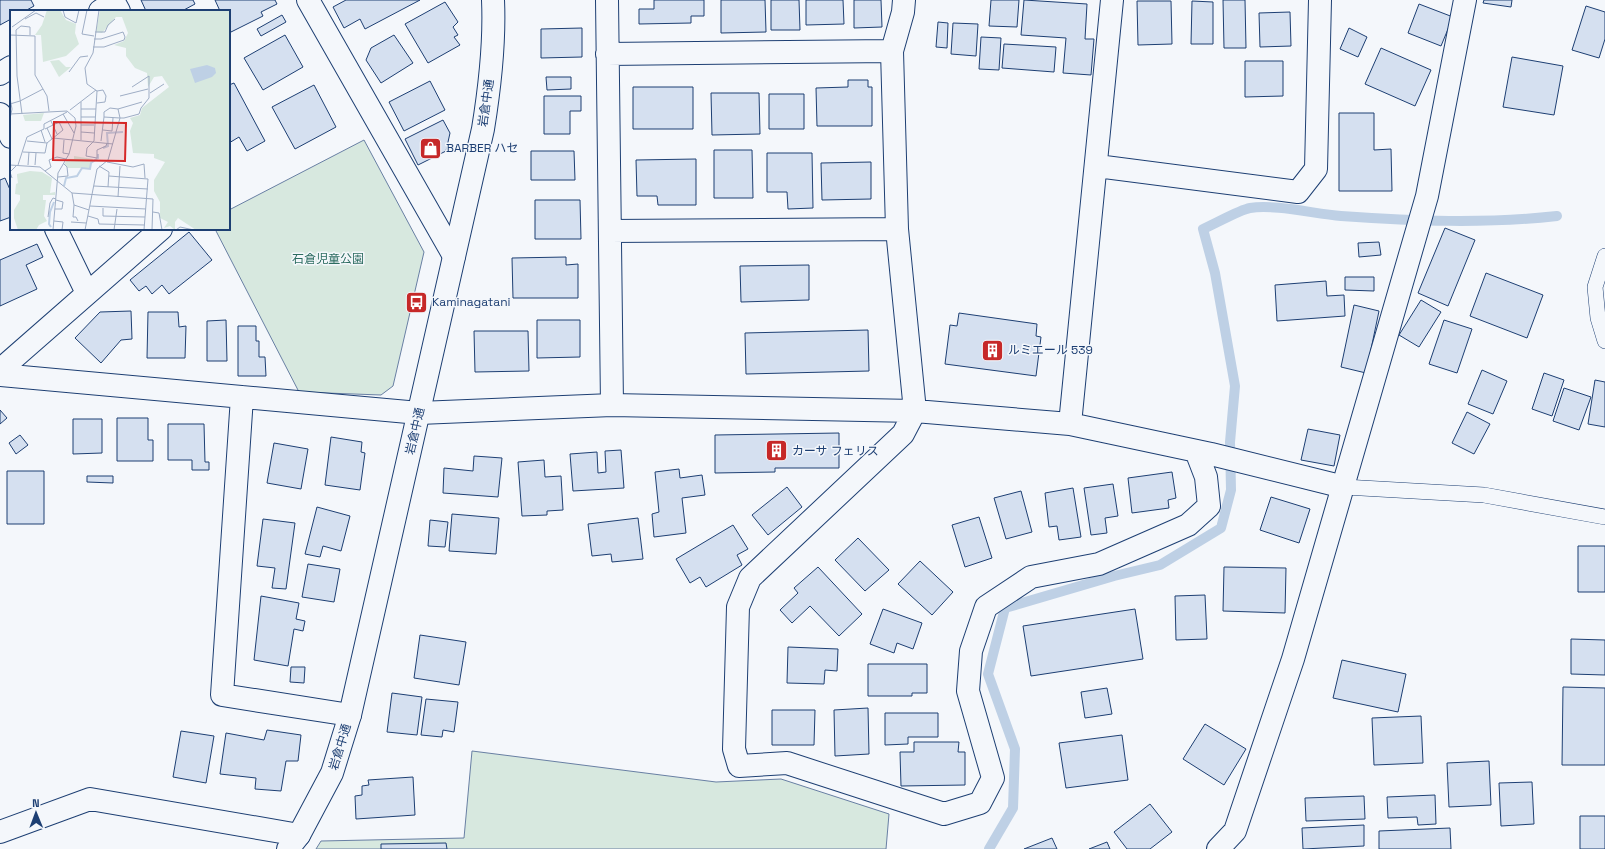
<svg xmlns="http://www.w3.org/2000/svg" width="1605" height="849" font-family="'Space Grotesk','Noto Sans JP',sans-serif">
<style>
.green{fill:#d7e8df;stroke:#687fa3}
.lines{fill:none;stroke-linecap:round;stroke-linejoin:round}
.stream{stroke:#bed0e5;stroke-width:10}
.building{fill:#d5e0f0;stroke:#1d3f73}
.lane-casing{stroke:#1d3f73;stroke-width:16}
.street-casing{stroke:#1d3f73;stroke-width:24}
.secondary-casing{stroke:#1d3f73;stroke-width:24}
.lane{stroke:#f4f7fb;stroke-width:15}
.street{stroke:#f4f7fb;stroke-width:22}
.secondary{stroke:#f4f7fb;stroke-width:22}
.labels{text-anchor:middle;stroke-width:3;stroke-linejoin:round;paint-order:stroke}
.street-label{font-size:12px;fill:#1d3f73;stroke:#f4f7fb}
.poi-label{font-size:12px;fill:#1d3f73;stroke:#f4f7fb;text-anchor:start}
.park-label{font-size:12px;fill:#2c6c60;stroke:#f4f7fb}
.inset-river{fill:none;stroke:#bed0e5;stroke-width:2}
.inset-road{fill:none;stroke:#9eadc5;stroke-width:1}
.view{fill:#d62828;fill-opacity:0.15;stroke:#d62828;stroke-width:2}
.inset-edge{fill:none;stroke:#1d3f73;stroke-width:2}
</style>
<rect width="100%" height="100%" fill="#f4f7fb"/>
<path class="green" d="M364 140 424 252 393 386 381 395 299 392 215 229H229V210Z
M472 751 716 782 781 779 889 814 886 849H316L321 841 464 838Z"/>
<g class="lines">
<path class="stream" d="M989 849 1013 808 1015 749 988 674 1005 608 1114 576 1160 565 1221 528 1231 490 1230 442 1235 386 1215 273 1203 229C1215 224 1239 210 1250 208 1275 204 1315 214 1341 216 1413 221 1485 224 1557 216"/>
</g>
<path class="building" d="M0 0H31L34 6 25 11H11V19L0 25Z
M141 0H193L195 4 182 11H146Z
M215 0H275L277 4 261 12 263 16 231 32 229 28V11H220Z
M346 0H420L365 29 360 19 344 28 333 7Z
M654 0H704V16H691V23L639 24V9H654Z
M721 0H765L766 32 721 33Z
M771 0H799L800 30H771Z
M806 0H843L844 24 806 25Z
M854 0H881L882 27 854 28Z
M991 0H1019L1017 27 989 26Z
M1024 0 1087 4 1085 39H1094L1091 75 1063 73 1066 38 1021 35Z
M1223 0H1245L1246 48H1224Z
M1484 0H1512L1511 7 1483 3Z
M1137 1H1171L1172 44 1138 45Z
M1192 1 1213 2V44H1191Z
M445 2 458 22 453 27 458 35 454 37 460 45 428 63 405 24Z
M1419 4 1453 17 1441 46 1408 33Z
M1586 6 1605 12V39L1599 58 1572 50Z
M1290 12 1291 46 1260 47 1259 13Z
M282 15 286 22 261 36 257 29Z
M938 22 948 23 947 48 936 47Z
M953 23 978 24 976 56 951 54Z
M582 28V57L541 58V29Z
M1349 28 1367 37 1358 57 1340 49Z
M285 35 303 67 263 90 244 58Z
M394 35 413 63 381 83 366 60 371 48Z
M981 37 1001 38 999 70 979 69Z
M1004 44 1056 47 1054 72 1002 68Z
M1381 48 1431 70 1415 106 1365 84Z
M1512 57 1563 66 1554 115 1503 107Z
M1245 61H1283V96L1245 97Z
M546 77H571V89L547 90Z
M848 80H868V87H872V126H817L816 88 848 87Z
M430 81 445 110 404 131 389 102Z
M234 83 265 141 247 151 239 137 229 143V85Z
M314 85 336 127 295 149 272 107Z
M633 87H693V129H633Z
M711 93H759L760 134 712 135Z
M769 94H804V129H769Z
M544 96H581V111H570V134H544Z
M1339 113H1374V150L1391 149 1392 191H1339Z
M443 120 450 133 446 151 418 165 405 139Z
M714 150H752L753 198H714Z
M531 151H574L575 180H531Z
M767 153H812L813 208 788 209 787 192H767Z
M696 159V205H658L657 196H637L636 160Z
M871 162V199L822 200 821 163Z
M5 178 11 192V217L0 221V180Z
M535 200H580L581 239H535Z
M1445 228 1475 240 1448 306 1418 293Z
M189 232 212 260 169 294 162 285 152 294 146 286 139 291 130 280Z
M1379 242 1381 255 1359 257 1358 243Z
M37 244 43 257 26 265 37 289 0 306V260Z
M566 257V265L578 264V298H513L512 258Z
M809 265V300L741 302 740 266Z
M1486 273 1543 295 1527 338 1470 316Z
M1345 277H1374V291L1345 290Z
M1326 281 1327 296 1344 295 1345 316 1277 321 1275 285Z
M1421 300 1441 312 1419 347 1399 335Z
M1354 305 1379 311 1366 373 1341 367Z
M131 311 132 339 121 340 101 363 75 338 100 312Z
M148 312H178L179 327 186 326 185 358H147Z
M959 313 1037 324 1036 336 1041 337 1036 376 945 364 950 325 957 326Z
M226 320 227 361H207V321Z
M537 320H580V357L537 358Z
M1444 320 1472 329 1457 373 1429 364Z
M238 326H256V341H259V357H265L266 376H238Z
M868 330 869 371 746 374 745 333Z
M474 331H528L529 371 475 372Z
M1482 370 1507 381 1493 414 1468 404Z
M1544 373 1564 380 1552 416 1532 409Z
M1595 380 1605 382V427L1588 424Z
M1564 388 1591 397 1579 430 1553 421Z
M0 410 7 418 0 424Z
M1467 412 1490 424 1474 454 1452 443Z
M117 418H148V440H153V461H117Z
M73 419H102V453L73 454Z
M168 424H204L205 462H209V470H192V460H168Z
M1308 429 1340 435 1334 466 1301 460Z
M839 433V468H775V472L715 473V435Z
M20 435 28 445 16 454 9 443Z
M331 437 362 442 361 452 365 453 360 490 325 485Z
M274 443 308 449 301 489 267 483Z
M621 450 624 488 573 491 570 454 597 452 598 473 606 472 605 451Z
M474 456 502 458 498 497 443 493 444 468 473 471Z
M544 460 545 477 561 476 563 510 547 511V515L522 516 518 462Z
M679 469 680 478 702 475 705 495 682 498 686 533 654 537 652 514 659 512 655 472Z
M7 471H44V524H7Z
M1172 472 1176 498 1168 500 1169 508 1132 513 1128 478Z
M87 476H113V483L87 482Z
M1113 484 1118 516 1105 518 1107 533 1091 535 1084 488Z
M787 487 802 507 768 535 752 515Z
M1073 488 1081 537 1059 540 1057 526 1049 527 1045 493Z
M1021 491 1032 532 1006 539 994 498Z
M1271 497 1310 509 1299 543 1260 530Z
M317 507 350 516 341 551 323 546 320 557 305 554Z
M452 514 499 518 496 554 449 551Z
M979 517 992 558 965 567 952 525Z
M638 518 643 559 612 562 611 554 592 556 588 524Z
M263 519 295 523 286 589 272 588 275 568 257 566Z
M430 520 448 522 445 547 428 546Z
M733 525 748 549 737 555 742 565 706 587 700 577 690 583 676 559Z
M858 538 889 570 865 591 835 560Z
M1578 546H1605V592H1578Z
M920 561 953 592 932 615 898 584Z
M308 564 340 569 334 602 302 597Z
M818 567 862 614 839 636 810 606 792 623 780 610 798 593 794 588Z
M1224 567 1286 568 1285 613 1223 611Z
M1205 595 1207 639 1176 640 1175 596Z
M261 596 299 603 296 619 305 621 303 631 294 629 288 666 254 660Z
M883 609 922 623 913 649 897 643 894 653 870 644Z
M1135 609 1143 659 1031 676 1023 626Z
M420 635 466 642 459 685 414 678Z
M1571 639 1605 640V675L1571 674Z
M788 647 838 649 837 671 825 670 824 684 787 683Z
M1342 660 1406 674 1398 712 1333 698Z
M868 664H927V693H912V696H868Z
M291 667H305L304 683 290 682Z
M1563 687 1605 688V765H1562Z
M1107 688 1112 714 1085 718 1081 692Z
M392 693 422 697 417 735 387 732Z
M426 699 458 702 454 732 443 730 442 737 421 735Z
M868 708 869 754 835 756 834 710Z
M772 710H815L814 745H772Z
M885 713H938V737H908V744L885 745Z
M1421 716 1423 763 1374 765 1372 718Z
M1205 724 1246 749 1224 785 1183 759Z
M267 730 301 735 298 761H286L281 791 255 789 256 778 220 774 226 733 264 740Z
M181 731 214 736 206 783 173 777Z
M1122 735 1128 780 1066 788 1059 743Z
M914 742H959L958 752H965V785L901 786 900 752H914Z
M1489 761 1491 805 1449 807 1447 763Z
M413 777 415 815 356 819 355 796 362 795V786L369 785 368 780Z
M1532 782 1534 824 1501 826 1499 783Z
M1435 795 1436 824 1418 825 1417 817 1388 818 1387 797Z
M1364 796 1365 819 1306 821 1305 798Z
M1150 804 1172 832 1150 849H1127L1114 832Z
M1580 816H1605V849H1580Z
M1364 825V846L1303 849 1302 828Z
M1450 828 1451 849H1379V831Z
M1052 838 1057 849H1024Z
M1107 842 1110 849H1089Z
M446 843 447 849H381V844Z"/>
<g class="lines">
<defs>
<path id="lane" d="M1605 256 1595 287 1598 318 1605 341
M1344 487 1484 495 1605 517"/>
<path id="street" d="M308 0 454 256
M607 0 612 405
M904 0 903 12 892 51 897 229 915 411 903 434 750 578 738 607 734 749 739 766 787 763 944 814 980 803 993 778 968 691 971 651 986 607 1031 577 1099 564 1188 525 1209 506 1206 477 1196 451
M100 11 114 2 119 11
M607 54 892 51
M0 74 11 67
M0 114 11 137
M1097 166 1298 192 1316 169 1320 0
M56 229 87 293
M610 231 897 229
M0 370 161 229
M0 375 419 413 612 405 915 411 1070 424 1211 454 1344 487
M242 397 222 695 350 715
M1070 424 1112 0
M0 832 90 799 299 835
M1218 849 1235 831 1293 659 1427 196 1465 0"/>
<path id="secondary" d="M288 849 299 835 332 773 350 715 483 129C490 86 495 44 493 0"/>
</defs>
<use href="#lane" class="lane-casing"/>
<use href="#street" class="street-casing"/>
<use href="#secondary" class="secondary-casing"/>
<use href="#lane" class="lane"/>
<use href="#street" class="street"/>
<use href="#secondary" class="secondary"/>
</g>
<defs>
<symbol id="shop-square" viewBox="-11 -11 22 22"><rect x="-9" y="-9" width="18" height="18" rx="4" fill="#c62828" stroke="#f4f7fb"/><path d="M-5-2.5h2.3a2.7 3.5 0 0 1 5.4 0H5L5.5 6h-11ZM-1.5-2.5h3a1.5 2.3 0 0 0-3 0Z" fill="#fff"/></symbol>
<symbol id="bus-square" viewBox="-11 -11 22 22"><rect x="-9" y="-9" width="18" height="18" rx="4" fill="#c62828" stroke="#f4f7fb"/><path d="M-5-6H5V4H4V6H2V4H-2V6H-4V4H-5ZM-3.5-4V0h7V-4ZM-3.5 1.2v1.5H-2V1.2ZM2 1.2v1.5H3.5V1.2Z" fill="#fff"/></symbol>
<symbol id="building-square" viewBox="-11 -11 22 22"><rect x="-9" y="-9" width="18" height="18" rx="4" fill="#c62828" stroke="#f4f7fb"/><path d="M-4-6H4V6H1V3H-1V6H-4ZM-2.5-4.3h1.7v1.8h-1.7ZM.8-4.3h1.7v1.8H.8ZM-2.5-1h1.7V.8h-1.7ZM.8-1h1.7V.8H.8Z" fill="#fff"/></symbol>
</defs>
<g fill-rule="evenodd">
<use href="#shop-square" x="418" y="136" width="25" height="25"/>
<use href="#bus-square" x="404" y="290" width="25" height="25"/>
<use href="#building-square" x="980" y="338" width="25" height="25"/>
<use href="#building-square" x="764" y="438" width="25" height="25"/>
</g>
<g class="labels">
<g class="street-label">
<text transform="translate(486 103) rotate(-82)" y="4">岩倉中通</text>
<text transform="translate(415 431) rotate(-77)" y="4">岩倉中通</text>
<text transform="translate(340 747) rotate(-73)" y="4">岩倉中通</text>
</g>
<g class="poi-label">
<text x="446" y="152">BARBER ハセ</text>
<text x="432" y="306">Kaminagatani</text>
<text x="1008" y="354">ルミエール 539</text>
<text x="792" y="455">カーサ フェリス</text>
</g>
<g class="park-label">
<text x="328" y="263">石倉児童公園</text>
</g>
</g>
<g transform="translate(10 10)">
<rect width="220" height="220" fill="#f4f7fb"/>
<path d="M37 0H50L56 10 66 14 65 23 69 34 56 46 33 52 31 25H25L32 15ZM90 0H220V220H186L168 208 165 212V220L160 216 154 218 158 212 150 208V192L144 181V170L155 152 144 148V144L123 143 120 121 123 113 120 108 130 105 132 98 159 77 152 66 144 67 138 77 137 63 125 58 116 46V38L104 35 114 31 118 23 112 7H106L92 23 86 22ZM49 50 56 57H61L49 67 40 51ZM34 103 31 111H15L13 105ZM64 146 83 149 80 158H58L54 154 58 149H64ZM20 161 32 162 42 168 40 183 45 182V185H33V190H36L34 206 37 211 29 215 26 220H8L4 208V200L10 190V185L5 184 6 174 8 173 7 166V164Z" fill="#d7e8df"/>
<path d="M197 55 205 58 206 63 202 67 185 73 180 59Z" fill="#bed0e5"/>
<path class="inset-river" d="M93 138 98 136 97 123 113 122M54 176 56 168 67 166 72 158 80 159 81 153 88 148V144M41 217 39 214 40 202 44 192"/>
<path class="inset-road" d="M53 0 55 7 66 13 69 0M77 0 72 24 84 26M89 0 83 43 75 58 77 74 87 81 84 131 77 138 76 146 87 148V140L96 136 97 133M15 9 26 3 34 7M2 17 26 0M85 22H95L98 15 105 9M0 25 25 26V65L37 86 39 101M83 37H94L114 30 115 27 113 22 91 29H84M59 62 70 47 78 46M140 83 154 74M110 86 138 79M0 88 2 99 0 109M87 93 95 92 96 86 93 80 87 81M0 94 10 91 33 79M71 99H86M108 99 132 92M60 100 86 80M0 104 57 101 65 108 66 116 59 144 48 163 43 220M12 104 7 66 6 20 11 16 20 17V25M53 104 64 123M71 107H85M41 111 47 124M71 115H84M37 118 42 129M31 120 35 132M93 120 102 121 103 108M71 122 84 123M43 128 103 134M54 130 53 143 59 144M71 130V92M17 131 37 133M91 131 94 107M13 142 35 143 37 133 53 120 49 112 35 119M97 152 123 157 134 154 135 168M0 155 30 157 62 183 143 189 142 220M8 155 17 127 34 119V114L57 102M18 155 19 142M25 155 26 143M89 156 99 162 98 177M35 161 41 157 39 150 47 147 56 149M99 166 138 169 134 220M48 167 58 166 57 157 53 153M2 168 0 162 6 156M84 176 138 179M62 183 64 195 79 200M108 187 110 156M64 195 63 207H66L68 211M80 196 136 199M93 198V206L135 207M45 199H52L53 192 46 190M143 202 149 203 152 220M78 206 88 209 89 214 135 215M38 207 40 193 43 188 46 189M44 211 53 212 52 220M61 212 76 213M75 220 87 159 98 150 110 108 108 99 100 98 94 102V107L110 108H114L129 104 131 98 139 88V66L122 77M104 220 107 199M166 220 170 217 184 220"/>
<path class="view" d="M44 112 116 113 115 151 43 150Z"/>
<rect width="220" height="220" class="inset-edge"/>
</g>
<g transform="translate(36 813) rotate(359)" stroke="#f4f7fb" stroke-width="3" paint-order="stroke">
<path d="M0-3L7 15L0 10L-7 15Z" fill="#1d3f73"/>
<text y="-6" font-size="11" font-weight="bold" text-anchor="middle" fill="#1d3f73">N</text>
</g>
</svg>
